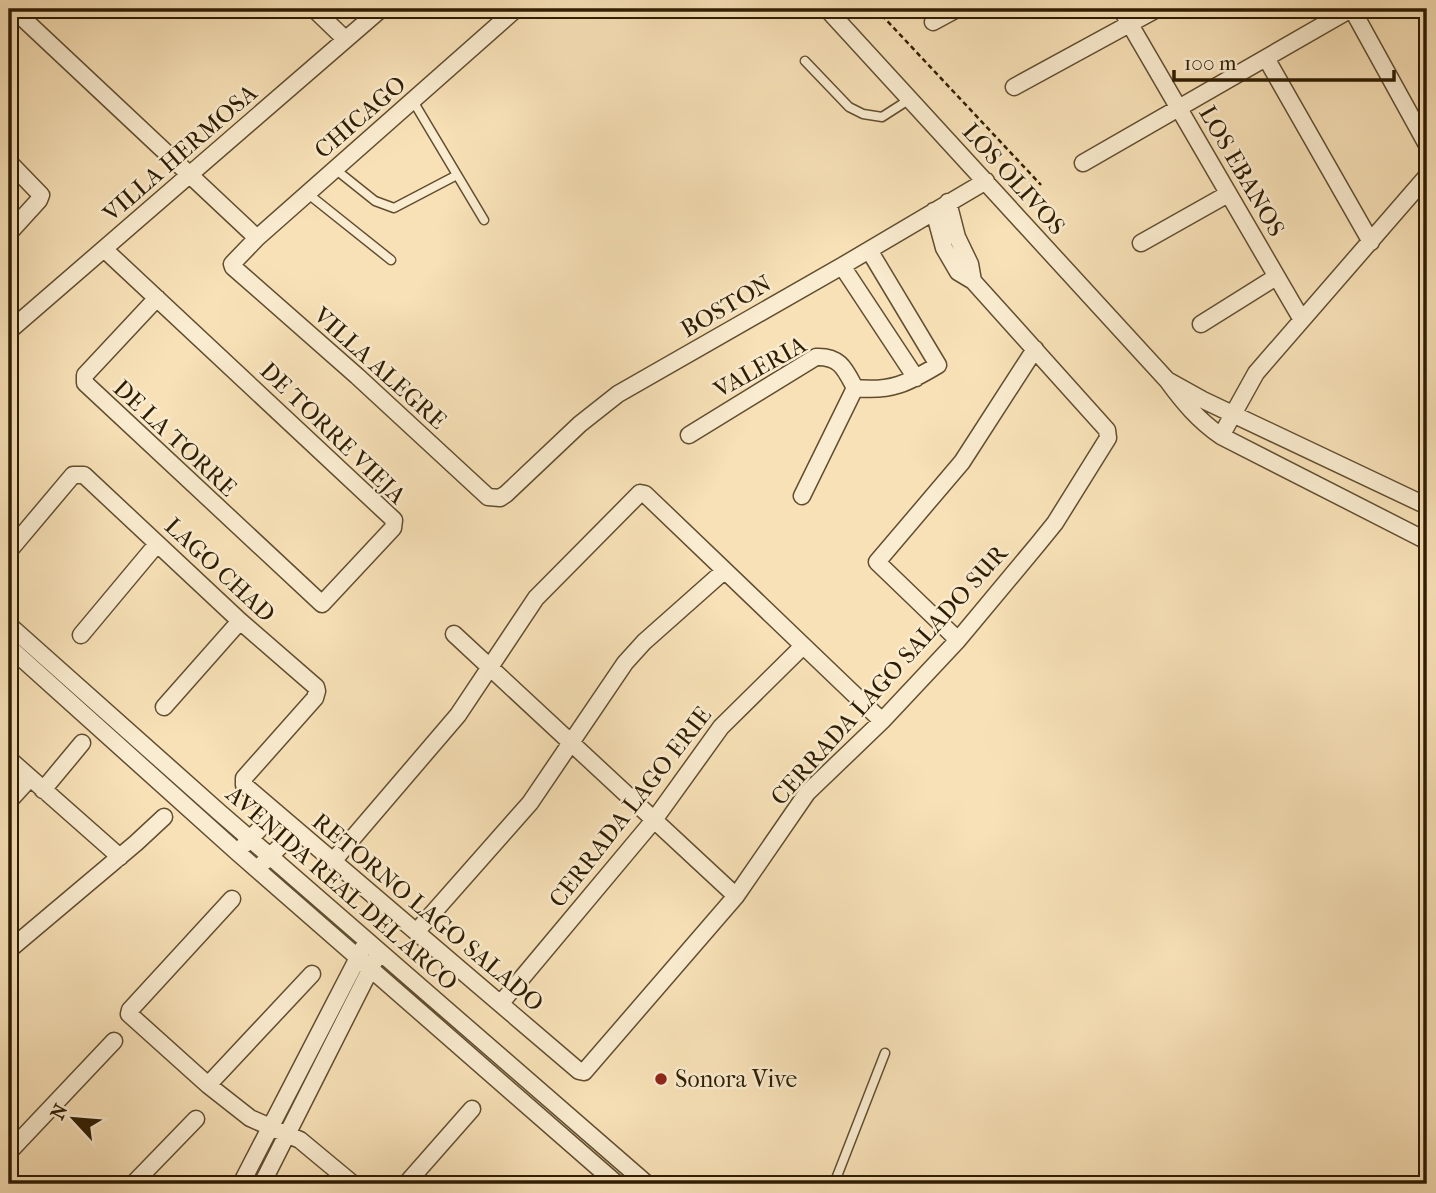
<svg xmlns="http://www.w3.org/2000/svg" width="1436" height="1193" font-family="'IM FELL French Canon',serif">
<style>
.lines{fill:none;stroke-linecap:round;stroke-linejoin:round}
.lane-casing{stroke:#614e30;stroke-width:11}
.street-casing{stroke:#614e30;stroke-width:19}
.path{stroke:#2f1d03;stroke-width:2.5;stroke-dasharray:5 3.5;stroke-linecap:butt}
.lane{stroke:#faecd0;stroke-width:8}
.street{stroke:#faecd0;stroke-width:16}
.poi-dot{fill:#8f2418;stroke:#faecd0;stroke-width:2.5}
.labels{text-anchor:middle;stroke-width:5;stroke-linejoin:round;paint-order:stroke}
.street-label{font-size:24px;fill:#2f1d03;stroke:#faecd0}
.poi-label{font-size:24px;fill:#2f1d03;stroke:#faecd0;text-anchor:start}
</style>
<rect width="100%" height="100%" fill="#f8e1b7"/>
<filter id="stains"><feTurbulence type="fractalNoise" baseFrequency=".00286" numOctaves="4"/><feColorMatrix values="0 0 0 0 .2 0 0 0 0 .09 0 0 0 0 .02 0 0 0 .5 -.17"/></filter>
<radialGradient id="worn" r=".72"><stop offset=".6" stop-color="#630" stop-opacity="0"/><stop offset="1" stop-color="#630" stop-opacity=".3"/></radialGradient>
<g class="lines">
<defs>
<path id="lane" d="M805 61 849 107 863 114 882 117 910 99
M413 101 484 220
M335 169 375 201 394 208 457 175
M307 193 391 260
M834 1184 885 1053"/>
<path id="street" d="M13 9 257 238
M314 9 345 39
M516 9 257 238 232 264 233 267 357 376 488 497 500 498 506 494 580 424 618 394 842 266 986 181
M827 9 1167 380
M1121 9 1302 320
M1352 9 1427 145
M933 22 957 9
M1266 58 1371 242
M1014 87 1157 9
M9 162 41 195 39 200 9 233
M1083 163 1351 9
M948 202 957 237 970 264 973 281
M1141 243 1228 194
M104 249 394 520 393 528 322 604 85 383V375L157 298
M842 266 916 378
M1201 324 1276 277
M9 331 381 9
M689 435 816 357C840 356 845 369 855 388 891 392 908 383 938 365L869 250
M1221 436 1256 373 1427 176
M802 496 855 388
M1427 506 1203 400 1167 380C1183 402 1198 420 1221 436L1427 541
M9 551 73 475H84L240 621 316 687 317 691 315 698 244 778V785L579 1071 584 1072 736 896 807 793 882 721 958 640 1038 544 1055 523 1108 438 1107 430 973 281 958 272 944 248 934 211
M9 625 219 812 647 1184
M454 634 736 896
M81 635 157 544
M958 640 877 562 962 462 1035 349
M9 647 237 852 617 1184
M164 707 240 621
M9 759 120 857
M43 790 82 743
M9 801 30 778
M244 845 276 812
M334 860 458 715 536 598 640 493 645 494 882 721
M264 862 297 830
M232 899 130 1010 129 1014 208 1085 250 1118 300 1140 353 1184
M417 931 530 803 625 663 644 642 724 571
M9 950 136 843 164 817
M501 1003 654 820 721 727 803 646
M208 1085 312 974
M9 1152 114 1041
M133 1184 196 1119
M241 1184 363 948
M262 1184 376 958
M406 1184 472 1109"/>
</defs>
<use href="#lane" class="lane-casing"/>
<use href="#street" class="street-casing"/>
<path class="path" d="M876 9 1041 185"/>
<use href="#lane" class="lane"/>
<use href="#street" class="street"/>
</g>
<circle class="poi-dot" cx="661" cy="1079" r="7"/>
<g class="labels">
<g class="street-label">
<text transform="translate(360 117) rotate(-41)" y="8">CHICAGO</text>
<text transform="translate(180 153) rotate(-41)" y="8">VILLA HERMOSA</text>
<text transform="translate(1242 171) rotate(60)" y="8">LOS EBANOS</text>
<text transform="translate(1014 179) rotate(48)" y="8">LOS OLIVOS</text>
<text transform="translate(726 306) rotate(-30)" y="8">BOSTON</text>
<text transform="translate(760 367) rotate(-29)" y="8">VALERIA</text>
<text transform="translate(380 368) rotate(42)" y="8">VILLA ALEGRE</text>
<text transform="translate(333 433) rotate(44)" y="8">DE TORRE VIEJA</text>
<text transform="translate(175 438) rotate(43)" y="8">DE LA TORRE</text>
<text transform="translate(220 570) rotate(43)" y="8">LAGO CHAD</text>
<text transform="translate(889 675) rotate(-48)" y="8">CERRADA LAGO SALADO SUR</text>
<text transform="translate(630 807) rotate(-52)" y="8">CERRADA LAGO ERIE</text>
<text transform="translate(342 888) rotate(41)" y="8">AVENIDA REAL DEL ARCO</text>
<text transform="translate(428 912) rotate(40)" y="8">RETORNO LAGO SALADO</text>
</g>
<g class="poi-label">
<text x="675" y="1087">Sonora Vive</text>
</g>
</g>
<rect width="1436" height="1193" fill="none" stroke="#f8e1b7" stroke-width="35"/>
<rect x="10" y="10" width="1415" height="1172" fill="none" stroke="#2f1d03" stroke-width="3.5"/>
<rect x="18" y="18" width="1401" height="1158" fill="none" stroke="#2f1d03" stroke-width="2"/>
<g transform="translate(74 1119) rotate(296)" stroke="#faecd0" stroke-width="5" paint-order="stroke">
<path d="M0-5L12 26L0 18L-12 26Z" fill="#2f1d03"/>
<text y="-10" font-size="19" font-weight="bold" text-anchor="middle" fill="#2f1d03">N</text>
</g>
<path d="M1174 70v10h220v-10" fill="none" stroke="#2f1d03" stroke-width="3.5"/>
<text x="1184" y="70" font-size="21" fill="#2f1d03" stroke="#faecd0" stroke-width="5" paint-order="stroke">100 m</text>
<rect width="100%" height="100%" filter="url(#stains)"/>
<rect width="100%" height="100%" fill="url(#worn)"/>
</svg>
